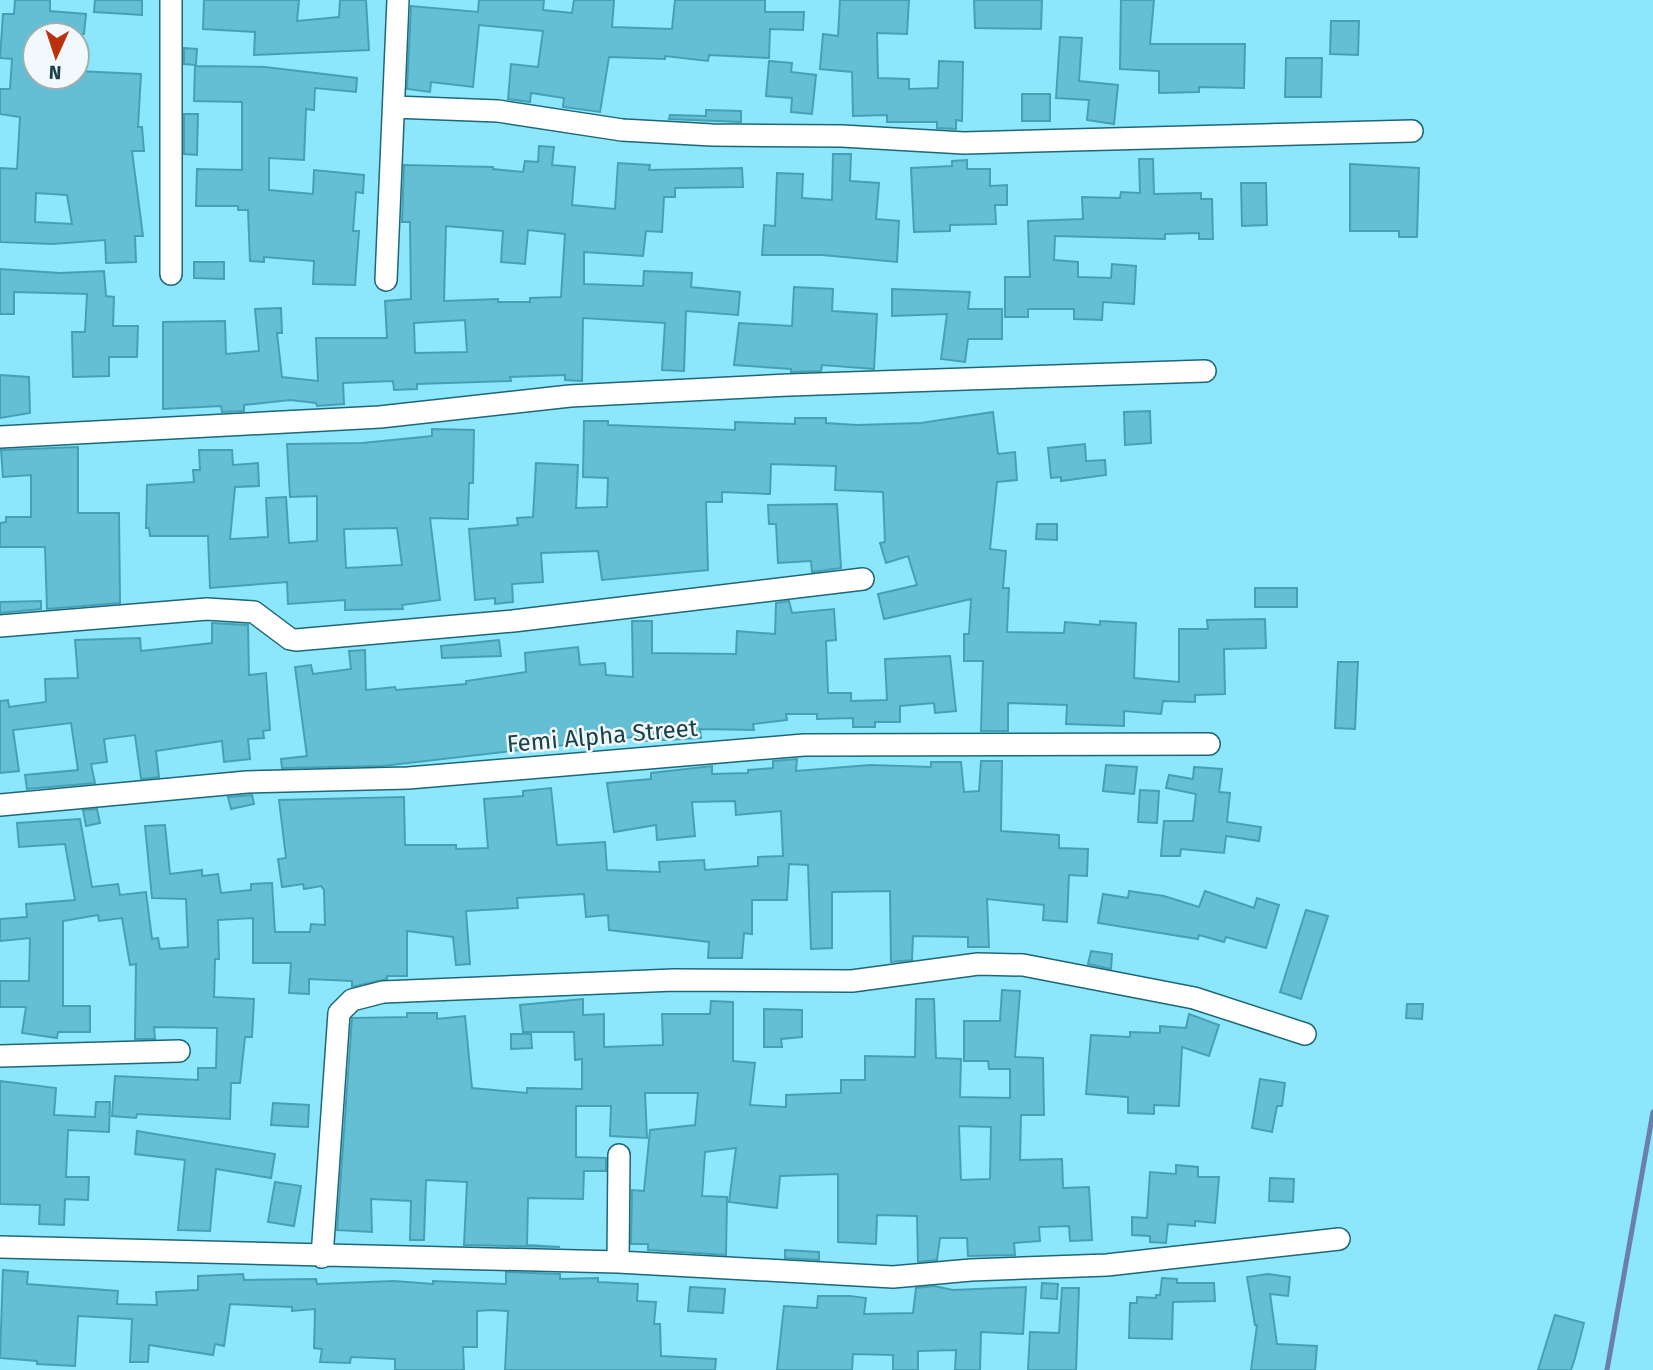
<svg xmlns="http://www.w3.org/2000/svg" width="1653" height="1370" font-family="'Fira Sans',sans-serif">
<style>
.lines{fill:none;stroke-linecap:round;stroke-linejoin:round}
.stream{stroke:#6a7fac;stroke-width:5}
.building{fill:#64bfd4;stroke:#44a1b5;stroke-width:2;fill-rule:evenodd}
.minor-casing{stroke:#1e6776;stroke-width:24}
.minor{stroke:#fff;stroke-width:21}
.labels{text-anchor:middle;stroke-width:5;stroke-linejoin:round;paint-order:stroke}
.street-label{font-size:24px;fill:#1a4149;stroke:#f1f9fc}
</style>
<rect width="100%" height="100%" fill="#8ce7fc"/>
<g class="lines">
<path class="stream" d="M1607 1370 1653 1112"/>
</g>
<path class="building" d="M15 0H50V11L86 14 84 34 35 35V77H77V71L141 74 138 127H142L144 151H132L143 236H135L136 262 106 263 105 240 53 244 0 242V168L17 169 20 117 0 114V89H10L12 59 0 58 3 14H14ZM36 193 67 195 72 224 35 222Z
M95 0H142V15L94 12Z
M204 0H299L297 21 339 17 340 0H366L369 50 254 55 255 32 203 29Z
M479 0H544L543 10 572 13 574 0H614L612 27 672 29 675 0H765V12H804L803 30 770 29 769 58 709 55 708 61 665 56V59L609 57 600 112 563 107 564 98 531 93 530 102 508 99 511 64 538 67 543 31 479 25 473 87 431 82 430 92 407 89 411 6 478 12Z
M840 0H909L907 34 877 33 878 78 909 79V89L938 88 939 61 963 62 962 121 956 120V129L937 128V122H887V115L853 116 852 72 820 69 823 34 838 36Z
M974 0H1042L1041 29 975 28Z
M1121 0H1154L1150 44H1245L1244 88 1199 87V92L1159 93V71L1120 69Z
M1331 21H1359L1358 55 1330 54Z
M1060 37 1082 38 1079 81 1118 85 1114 124 1087 120 1089 100 1056 98Z
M184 48 197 49 196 65 184 64Z
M1286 58H1322L1321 97H1285Z
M769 61 792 63 791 72 816 75 812 114 791 112 792 98 766 96Z
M195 66 265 67 357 78 356 92 315 88 314 110 306 109 304 160 269 158V190L313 194 314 170 364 175 363 193 356 192 353 231H359L355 285 313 284 314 261 264 257V262L250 261 248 210H238V206H196L197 169 242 170V102L194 101Z
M1022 94H1050V121H1022Z
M706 110 741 111V122L669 119 670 115 706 116Z
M184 114H198L197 155 184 154Z
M539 146 554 147 552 165 575 167 572 205 615 209 618 163 650 165 649 170 742 168 743 187 675 188V197H664L662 232 646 231 643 256 584 252V284L643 286 644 271 692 273 691 287 740 292 738 315 686 311 684 371 662 370 665 323 583 318 582 381 565 380V375L510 377 511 381 417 384V389L394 390 393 381 343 383 344 404 317 406 316 403 290 400 244 405V411L222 412 221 406 163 409V322L225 321 226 354 259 351 255 309 281 308 282 333H277L282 377 318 381 316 338H387L385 301 411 299 410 222H402L404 165 493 167V169L523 172 525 161 538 162ZM446 226 503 231 501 262 525 264 528 230 565 234 561 297 530 298V302H498V299L444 301ZM465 320 467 352 415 353 414 323Z
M833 154H851L850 181 879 183 876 219 899 221 897 262 822 255H762L764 225 775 226 777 173 803 174 802 198 832 200Z
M1139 159H1153L1154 194 1201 193V199H1212L1213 239H1199V233L1165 234V239L1055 236 1054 260 1078 262V277L1111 278 1112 264 1136 266 1134 304 1103 302 1102 320 1074 319V309H1028V317H1005V277H1030L1028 221 1083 219 1082 197 1120 198 1121 192 1140 193Z
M967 160V169H990V186L1007 185V205H995L996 224 950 225V231L914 232 911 168 952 166V161Z
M1350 164 1419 168 1417 237H1399V231H1350Z
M1241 183H1266L1267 225 1242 226Z
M194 262H224V279L194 278Z
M0 269 60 273 104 271 106 296 114 297 113 326H138L137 357H109V376L73 377 72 332H85L87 294 14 292V314H0Z
M794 287 833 289 832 311 877 314 874 369 822 365 821 371 791 372V369L734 365 739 323 792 326Z
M892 289 970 292 968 309H1002V339H968L965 362 941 359 947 314 892 316Z
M0 375 29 377 30 413 0 418Z
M1150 411 1151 443 1125 445 1124 412Z
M993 412 998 454 1015 452 1017 480 997 482 990 549 1006 551 1003 588H1009L1007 632 1064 633 1065 622 1100 625V621L1136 623 1134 678 1179 682V629H1208L1207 620 1265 619 1266 648 1224 649 1225 694 1195 695V702L1163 701 1161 714 1124 711V726L1066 724 1067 705 1008 703V731H981L983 661H964V634H969L971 599 884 619 878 594 917 585 908 556 886 563 880 543 885 542 883 492 835 490 836 466 771 464 770 494 722 492V502H706L708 570 602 580 598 551 541 553 543 582 512 584 513 602 495 604V598L475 600 469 529 518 525 517 518 533 517 536 463 578 465 576 508 607 507 608 478 583 477 584 421H608V425L735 430V422L795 424V418H826V423L857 425 921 423Z
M432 429 474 430 473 483H469L468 519 430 518 440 600 402 605 403 609 345 610V600L288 604 287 582 210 588 208 536H150L149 528H146L147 485 194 482 193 470H200L199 450H232L233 465 258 463 259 486 235 487 230 539 268 537 266 498 286 497 289 543 317 541V496L290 497 287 444 362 443 432 436ZM397 528 402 565 346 568 344 529Z
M1085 444 1086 461 1105 460 1106 475 1061 481V477L1051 478 1048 448Z
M78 447V513H119L120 603 47 609 45 547H0V523L6 522V517H31V475L3 477 1 450Z
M837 504 841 568 812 572 811 561 778 563 776 524H769L768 505Z
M1037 524H1057V540L1036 539Z
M1255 588H1297V607H1255Z
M41 601V609L0 613V602Z
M789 601 792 613 834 609 836 640 826 641 828 693H851V701L887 700 885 659 950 656 956 711 935 713 934 703 900 706V722H875V727H853V718L817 719V714H786L787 720 753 724 754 730 700 729 701 738 643 741 642 736 382 766 282 768 281 759 307 756 295 667 311 665 313 674 351 669 349 651 365 650 366 690 395 687 396 690 466 684V681L526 672 525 653 578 647 580 665 605 663 606 675 633 677 632 621H652V653L736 654 737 631 775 634 776 603Z
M212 623 248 625 249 675 266 673 270 730 263 731 264 738 248 739 250 759 224 762 222 741 156 751 159 777 141 779 135 735 104 739 107 762 91 764 95 783 27 789 25 775 78 770 71 723 13 730 19 771 0 773V701L8 700 9 707 46 702 45 679 78 678 75 640 140 638 141 651 212 643Z
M499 640 501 656 442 658 441 646Z
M1338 662H1358L1355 729 1335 728Z
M797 759 796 771 870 765 931 767V762H961L964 792 979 791 981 761H1002L1001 831 1059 835V848L1088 849 1087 876 1069 875 1067 922 1043 920 1044 905 987 899 989 947H968V937L913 936 912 960 891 962 890 891 832 892V948L811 949 808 865 789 864 787 900H752V934L744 933 742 958H708L709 942 609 930 608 915 586 917 584 894 517 898 518 908 466 911 470 964 456 965 453 937 407 931V976H387V979L352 987V981L309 979V994L289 993 291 963H253V918L218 920 219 959H215L214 997 254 999 252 1037H245L240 1083H231L230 1119 137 1114 136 1118 112 1116 115 1076 198 1080V1068H216L217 1028 154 1027 155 1039H135L136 964 130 965 122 918 99 921 98 915 63 921V1006H90V1032H58L57 1038 22 1033 26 1007H0V981H29L30 938 0 941V919L27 917 26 904 75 900 65 844 19 847 17 823 80 819 92 887 118 884 120 895 146 892 152 939 158 938 160 949 188 947 186 899 152 898 145 826 165 825 170 874 202 870V876L218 874 221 893 251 890V884L272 883 275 932H310L311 924 325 925 324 890 321 886 304 889 303 884 282 887 278 859 286 858 279 800 404 797 405 845H456V849L488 848 484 799 523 796V791L551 788 557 845 605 842 607 870 660 872 659 862 704 860 705 870 758 866V857L783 856 781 811 736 815 735 801 692 802 695 836 657 840 656 825 614 832 607 783 651 779V773L712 766V774L748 773V770L773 768V761Z
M1106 765 1137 767 1134 794 1103 791Z
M1194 767 1222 769 1219 792 1230 793 1227 822 1261 827 1259 841 1226 836 1224 853 1181 849 1180 856H1161L1164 821H1193L1196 794 1166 788 1169 775 1193 779Z
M1140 790 1159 791 1157 823 1138 822Z
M252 795 254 804 231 809 228 797Z
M97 809 100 823 86 826 83 810Z
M1129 891 1164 896 1199 907 1205 891 1254 908 1257 898 1279 905 1266 948 1226 937 1224 942 1199 935 1198 939 1098 923 1103 894 1128 898Z
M1306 910 1328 916 1301 999 1280 992Z
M1091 951 1112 954 1111 969 1088 964Z
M1002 990 1020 991 1015 1057 1043 1058 1044 1115H1021L1020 1160 1062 1159 1063 1188 1089 1187 1092 1240 1070 1241 1069 1226 1039 1227 1040 1241 1014 1243 1015 1255 968 1256 967 1238H940L937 1260 918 1262 917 1216 877 1215 876 1244 838 1242V1174L780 1176 777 1208 729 1202 736 1148 705 1152 702 1196 727 1197 726 1255 648 1250V1244H631L632 1190 644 1191 650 1130 695 1125 698 1093H645L647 1138 610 1136 611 1106H576V1157L606 1158V1171H584L583 1199 528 1198 527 1245 560 1247 464 1245 467 1182 426 1180 424 1240H410L411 1201 371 1199 372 1232 337 1230 352 1018 407 1017V1013H437V1019L465 1016 472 1088 527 1093V1088L582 1089V1059L575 1060 574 1032H523L520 1005 583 999V1015L604 1014V1047L663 1045 662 1014H710L711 1001 733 1002V1061L755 1063 750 1105 786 1107V1095L841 1093V1080H865V1056L915 1057 916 999H934L936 1058 961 1059 960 1097 1010 1098V1069H989L988 1061H964V1021H1000ZM959 1126 991 1127 990 1179 961 1180Z
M1407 1004H1423L1422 1019 1406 1018Z
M764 1009 802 1010V1037L781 1039 782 1047H764Z
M1189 1014 1219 1025 1209 1056 1182 1047 1179 1106 1154 1105V1114L1128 1113V1097L1086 1094 1091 1035 1130 1037V1032L1160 1033V1026L1186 1028Z
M511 1034H531L532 1048 511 1049Z
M1260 1079 1285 1083 1282 1106H1277L1272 1132 1252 1128Z
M0 1081 56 1088 54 1115 95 1117 96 1102H110L109 1132 68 1130 66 1177H89L88 1200 65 1199 64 1225 39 1224 40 1205 0 1204Z
M273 1103 309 1105 308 1127 271 1125Z
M137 1131 275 1154 271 1178 216 1169 210 1231 178 1230 185 1160 135 1154Z
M1176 1165 1198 1167V1177H1219L1215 1223 1195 1221V1226L1168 1224 1166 1243 1150 1242V1236L1132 1235V1217L1147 1218 1150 1172 1176 1174Z
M1270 1178 1294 1179 1293 1202 1269 1201Z
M275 1182 301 1186 294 1226 268 1222Z
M785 1250 819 1252V1260L785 1258Z
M3 1270 28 1272 27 1284 118 1291 117 1304 157 1305 156 1292 198 1290V1276L243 1274 244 1280 316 1279 317 1284 394 1281 433 1284V1281L506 1284V1272L560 1274V1279L598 1278V1282L638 1284 637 1301 656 1302 654 1324H660L661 1356 716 1359 715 1370H505L508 1311 491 1310 477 1311V1347H463L464 1370H395V1359L351 1357 350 1363 320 1362 322 1349 314 1348 315 1309 292 1311V1307L230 1304 224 1346 215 1344 213 1355 149 1345 148 1362H130L132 1319 78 1316 75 1366 37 1364V1361L0 1358Z
M1268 1274 1290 1277 1288 1296 1270 1294 1277 1344 1317 1346 1315 1370H1251L1257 1325H1255L1247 1277Z
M1162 1278 1177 1279V1283H1214L1215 1301 1173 1302 1172 1339 1129 1338 1130 1303H1137V1297L1156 1298V1295H1160Z
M1042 1283 1058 1284 1057 1299 1041 1298Z
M934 1286 953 1290 1026 1287 1023 1334 981 1332 980 1370H955L956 1350 918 1351V1370H893V1355L853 1354 852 1370H777L784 1306 817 1308 818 1296H850L866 1298 864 1314 913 1313 916 1288Z
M690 1287 725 1289 723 1313 688 1311Z
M1062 1288H1079L1076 1370H1028L1030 1332 1059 1333Z
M1555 1315 1584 1323 1575 1358 1571 1370H1538Z"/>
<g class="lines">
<defs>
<path id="minor" d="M171 0V274
M394 107 498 111 622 130 712 135 842 136 964 143 1412 131
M386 280 398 0
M0 437 380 417 570 396 789 385 1205 371
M0 626 207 609 254 612 290 639 296 640 513 621 863 579
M0 805 247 782 408 778 804 745 1209 744
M0 1056 179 1051
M0 1247 618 1262 893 1277 971 1270 1107 1265 1339 1239
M322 1257 339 1013 352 1000 383 992 674 980 852 981 978 964 1023 965 1194 998 1305 1034
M618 1262 619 1155"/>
</defs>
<use href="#minor" class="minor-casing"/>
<use href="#minor" class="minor"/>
</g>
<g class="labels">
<g class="street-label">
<text transform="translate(602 736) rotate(-5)" y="8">Femi Alpha Street</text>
</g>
</g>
<g transform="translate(56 56) rotate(183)"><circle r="33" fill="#f1f9fc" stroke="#9bafb4" stroke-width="2"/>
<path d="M0-5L12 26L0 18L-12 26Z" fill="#bb310b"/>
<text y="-10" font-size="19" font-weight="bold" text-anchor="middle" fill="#1a4149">N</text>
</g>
</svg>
